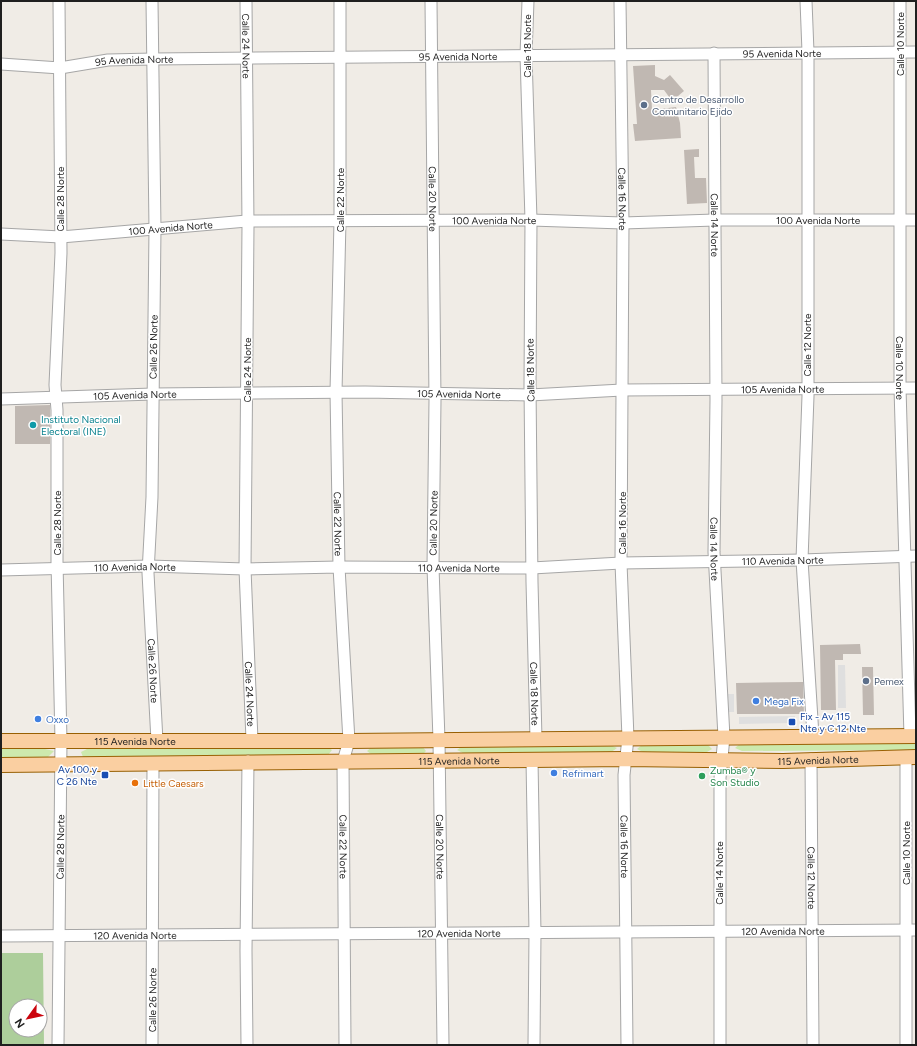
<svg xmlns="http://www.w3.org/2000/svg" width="917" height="1046" font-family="Figtree,sans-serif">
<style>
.grass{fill:#cde9ad}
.forest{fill:#adce9b;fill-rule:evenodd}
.parking{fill:#dfdfdf}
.building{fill:#c0b8b2}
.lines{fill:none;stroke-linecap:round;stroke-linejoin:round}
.minor-casing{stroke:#a6a6a6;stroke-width:13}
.major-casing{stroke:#986003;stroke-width:16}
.minor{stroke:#fff;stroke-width:11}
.major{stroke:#facfa1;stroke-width:14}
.service-dot{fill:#5c6f8a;stroke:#fff;stroke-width:1.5}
.culture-dot{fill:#0f9aa8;stroke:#fff;stroke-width:1.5}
.shop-dot{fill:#3f7fe0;stroke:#fff;stroke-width:1.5}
.transit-dot{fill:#1a4fb4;stroke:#fff;stroke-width:1.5}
.leisure-dot{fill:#2e9e5b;stroke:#fff;stroke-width:1.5}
.food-dot{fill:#e8710a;stroke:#fff;stroke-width:1.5}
.labels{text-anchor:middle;stroke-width:3;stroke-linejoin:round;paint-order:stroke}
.street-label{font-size:10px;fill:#1f1f1f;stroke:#fff}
.service-label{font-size:10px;fill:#4e5e75;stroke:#fff;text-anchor:start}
.culture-label{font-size:10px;fill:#0d838f;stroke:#fff;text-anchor:start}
.shop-label{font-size:10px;fill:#366cbe;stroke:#fff;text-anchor:start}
.transit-label{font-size:10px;fill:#164399;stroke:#fff;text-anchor:start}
.leisure-label{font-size:10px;fill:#27864d;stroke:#fff;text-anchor:start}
.food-label{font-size:10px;fill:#c56008;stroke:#fff;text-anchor:start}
</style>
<rect width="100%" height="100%" fill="#f0ece6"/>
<path class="grass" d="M742 742H916V750L742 751 735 748Z
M608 744 617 748 610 753 465 754 457 750 464 745Z
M643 744H707L712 749 707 752H643L637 749Z
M421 745 426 751 423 754 372 755 367 751 373 746Z
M326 746 332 750 328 755 83 757 81 752 87 749Z
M1 749H45L54 751 48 757H1Z"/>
<path class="forest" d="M1 953H43L44 1045H1ZM16 1006H40V1030H16Z"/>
<path class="parking" d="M838 665H845L846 708H838Z
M728 694H734V712H729Z
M795 716V723L739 724V717Z"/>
<path class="building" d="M655 65V76L664 80 670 75 684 91 672 101 664 90H651L652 110 676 107 680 123 681 138 635 141 633 124H637L633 66Z
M699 149V157H694L695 178H706L707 203 687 204 684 150Z
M50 405V444H15V406Z
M860 644 861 654H843V660H835L836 710H821L820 645Z
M862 667H873L874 715H863Z
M803 682 804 714H737L736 683Z"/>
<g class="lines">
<defs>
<g id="minor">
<path id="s1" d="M152 1 155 229 152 497 148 573 157 741"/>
<path id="s2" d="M246 1 248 226 245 569 252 740"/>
<path id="s3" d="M340 1V221L336 392 339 567 349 741 343 761 345 1045"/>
<path id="s4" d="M431 1 435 400 433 567 439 740 443 1045"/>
<path id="s5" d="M528 1 526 55 531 220 530 386 532 582 536 739"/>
<path id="s6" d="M620 1 623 223 621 563 628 738 624 775 627 1045"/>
<path d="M806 1 808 52V396L802 560 813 736"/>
<path id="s7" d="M900 1V388L910 736"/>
<path id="s8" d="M714 53 716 400 714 552 724 737 720 778V1045"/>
<path id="s9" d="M1 64 60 68 108 60 153 59 916 52"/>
<path id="s10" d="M1 234 61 237 247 221 531 220 623 223 715 220H916"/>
<path id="s11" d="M1 399 153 394 365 392 530 395 622 390 916 388"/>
<path id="s12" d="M1 570 149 566 245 569 339 567 532 568 621 563 802 560 916 556"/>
<path d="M906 757V1045"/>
<path id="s13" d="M811 759 813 1045"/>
<path d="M532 760 535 933 534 1045"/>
<path id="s14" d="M1 936 916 930"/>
<path id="s15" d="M58 1045 61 741 57 562V410L55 385 61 253 59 1"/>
<path id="s16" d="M152 1045 153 764"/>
<path d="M247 1045 246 951 248 761"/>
</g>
<g id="major">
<path id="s17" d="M1 741H349L916 736"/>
<path id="s18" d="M1 765 625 759 783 761 916 757"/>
</g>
</defs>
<use href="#minor" class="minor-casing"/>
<use href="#major" class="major-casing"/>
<use href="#minor" class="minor"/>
<use href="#major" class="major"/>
</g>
<g class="service-dot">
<circle cx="644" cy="105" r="4"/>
<circle cx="866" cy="681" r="4"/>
</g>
<circle class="culture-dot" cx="33" cy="425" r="4"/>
<g class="shop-dot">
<circle cx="756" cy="701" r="4"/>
<circle cx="38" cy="719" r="4"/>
<circle cx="554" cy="773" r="4"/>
</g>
<g class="transit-dot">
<rect x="788" y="718" width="8" height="8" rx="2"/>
<rect x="101" y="771" width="8" height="8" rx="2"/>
</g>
<circle class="leisure-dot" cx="702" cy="776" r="4"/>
<circle class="food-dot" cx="135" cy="783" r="4"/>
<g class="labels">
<g class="street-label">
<text transform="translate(900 44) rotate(-90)" y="4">Calle 10 Norte</text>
<text dy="4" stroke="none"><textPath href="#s2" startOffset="45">Calle 24 Norte</textPath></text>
<text transform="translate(527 46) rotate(-90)" y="4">Calle 18 Norte</text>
<text dy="4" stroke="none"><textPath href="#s9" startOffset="782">95 Avenida Norte</textPath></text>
<text dy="4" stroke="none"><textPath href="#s9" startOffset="458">95 Avenida Norte</textPath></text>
<text dy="4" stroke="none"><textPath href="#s9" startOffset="134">95 Avenida Norte</textPath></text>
<text transform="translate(60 199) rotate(-90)" y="4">Calle 28 Norte</text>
<text dy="4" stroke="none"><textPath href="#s4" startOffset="198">Calle 20 Norte</textPath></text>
<text dy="4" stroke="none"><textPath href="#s6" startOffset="198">Calle 16 Norte</textPath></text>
<text transform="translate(340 200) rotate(-90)" y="4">Calle 22 Norte</text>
<text dy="4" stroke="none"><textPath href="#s10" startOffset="818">100 Avenida Norte</textPath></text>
<text dy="4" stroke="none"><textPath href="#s10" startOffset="494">100 Avenida Norte</textPath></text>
<text dy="4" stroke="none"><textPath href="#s8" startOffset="172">Calle 14 Norte</textPath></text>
<text dy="4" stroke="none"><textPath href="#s10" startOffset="170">100 Avenida Norte</textPath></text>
<text transform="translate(807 345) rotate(-90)" y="4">Calle 12 Norte</text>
<text transform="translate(153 347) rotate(-89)" y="4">Calle 26 Norte</text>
<text dy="4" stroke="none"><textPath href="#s7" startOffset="367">Calle 10 Norte</textPath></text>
<text transform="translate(247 370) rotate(-90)" y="4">Calle 24 Norte</text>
<text transform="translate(530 370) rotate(-91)" y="4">Calle 18 Norte</text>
<text dy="4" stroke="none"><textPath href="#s11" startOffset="782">105 Avenida Norte</textPath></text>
<text dy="4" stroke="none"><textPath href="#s11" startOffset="458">105 Avenida Norte</textPath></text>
<text dy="4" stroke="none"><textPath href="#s11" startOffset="134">105 Avenida Norte</textPath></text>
<text transform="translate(57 523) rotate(-90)" y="4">Calle 28 Norte</text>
<text dy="4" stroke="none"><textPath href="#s3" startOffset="523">Calle 22 Norte</textPath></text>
<text transform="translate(433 523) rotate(-89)" y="4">Calle 20 Norte</text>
<text transform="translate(622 523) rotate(-90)" y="4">Calle 16 Norte</text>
<text dy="4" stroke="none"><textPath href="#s8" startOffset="496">Calle 14 Norte</textPath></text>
<text dy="4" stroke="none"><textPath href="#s12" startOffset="782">110 Avenida Norte</textPath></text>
<text dy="4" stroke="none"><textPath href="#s12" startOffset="134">110 Avenida Norte</textPath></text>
<text dy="4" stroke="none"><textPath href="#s12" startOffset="458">110 Avenida Norte</textPath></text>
<text dy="4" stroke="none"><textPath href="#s1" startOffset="670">Calle 26 Norte</textPath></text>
<text dy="4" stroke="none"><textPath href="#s2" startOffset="693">Calle 24 Norte</textPath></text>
<text dy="4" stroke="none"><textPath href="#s5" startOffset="693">Calle 18 Norte</textPath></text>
<text dy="4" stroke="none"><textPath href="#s17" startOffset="134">115 Avenida Norte</textPath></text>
<text dy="4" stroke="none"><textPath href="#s18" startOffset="817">115 Avenida Norte</textPath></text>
<text dy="4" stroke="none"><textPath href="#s18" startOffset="458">115 Avenida Norte</textPath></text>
<text dy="4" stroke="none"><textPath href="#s3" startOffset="847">Calle 22 Norte</textPath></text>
<text dy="4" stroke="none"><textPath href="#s15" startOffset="198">Calle 28 Norte</textPath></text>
<text dy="4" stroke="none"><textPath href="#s4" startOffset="846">Calle 20 Norte</textPath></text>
<text dy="4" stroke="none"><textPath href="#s6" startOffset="846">Calle 16 Norte</textPath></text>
<text transform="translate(906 853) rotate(-90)" y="4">Calle 10 Norte</text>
<text transform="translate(719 873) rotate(-90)" y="4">Calle 14 Norte</text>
<text dy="4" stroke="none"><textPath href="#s13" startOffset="119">Calle 12 Norte</textPath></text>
<text dy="4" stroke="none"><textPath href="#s14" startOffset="782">120 Avenida Norte</textPath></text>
<text dy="4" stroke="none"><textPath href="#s14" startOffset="458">120 Avenida Norte</textPath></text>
<text dy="4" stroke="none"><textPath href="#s14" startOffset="134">120 Avenida Norte</textPath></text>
<text dy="4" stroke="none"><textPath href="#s16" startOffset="45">Calle 26 Norte</textPath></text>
</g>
<g class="service-label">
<text x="652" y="103">Centro de Desarrollo<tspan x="652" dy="12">Comunitario Ejido</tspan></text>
<text x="874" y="685">Pemex</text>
</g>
<g class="culture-label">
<text x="41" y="423">Instituto Nacional<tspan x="41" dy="12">Electoral (INE)</tspan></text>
</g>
<g class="shop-label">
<text x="764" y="705">Mega Fix</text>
<text x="46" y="723">Oxxo</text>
<text x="562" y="777">Refrimart</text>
</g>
<g class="transit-label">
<text x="800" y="720">Fix - Av 115<tspan x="800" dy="12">Nte y C 12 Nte</tspan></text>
<text x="97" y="773" text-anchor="end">Av 100 y<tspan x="97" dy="12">C 26 Nte</tspan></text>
</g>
<g class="leisure-label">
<text x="710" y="774">Zumba® y<tspan x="710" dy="12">Son Studio</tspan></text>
</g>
<g class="food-label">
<text x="143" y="787">Little Caesars</text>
</g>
</g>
<rect width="917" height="1046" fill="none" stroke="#1f1f1f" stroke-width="4"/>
<g transform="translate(28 1018) rotate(237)"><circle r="19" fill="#ffffff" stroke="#a5a5a5"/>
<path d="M0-3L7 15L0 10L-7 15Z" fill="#cb040d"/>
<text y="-6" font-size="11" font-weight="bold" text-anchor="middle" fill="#1f1f1f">N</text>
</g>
</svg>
